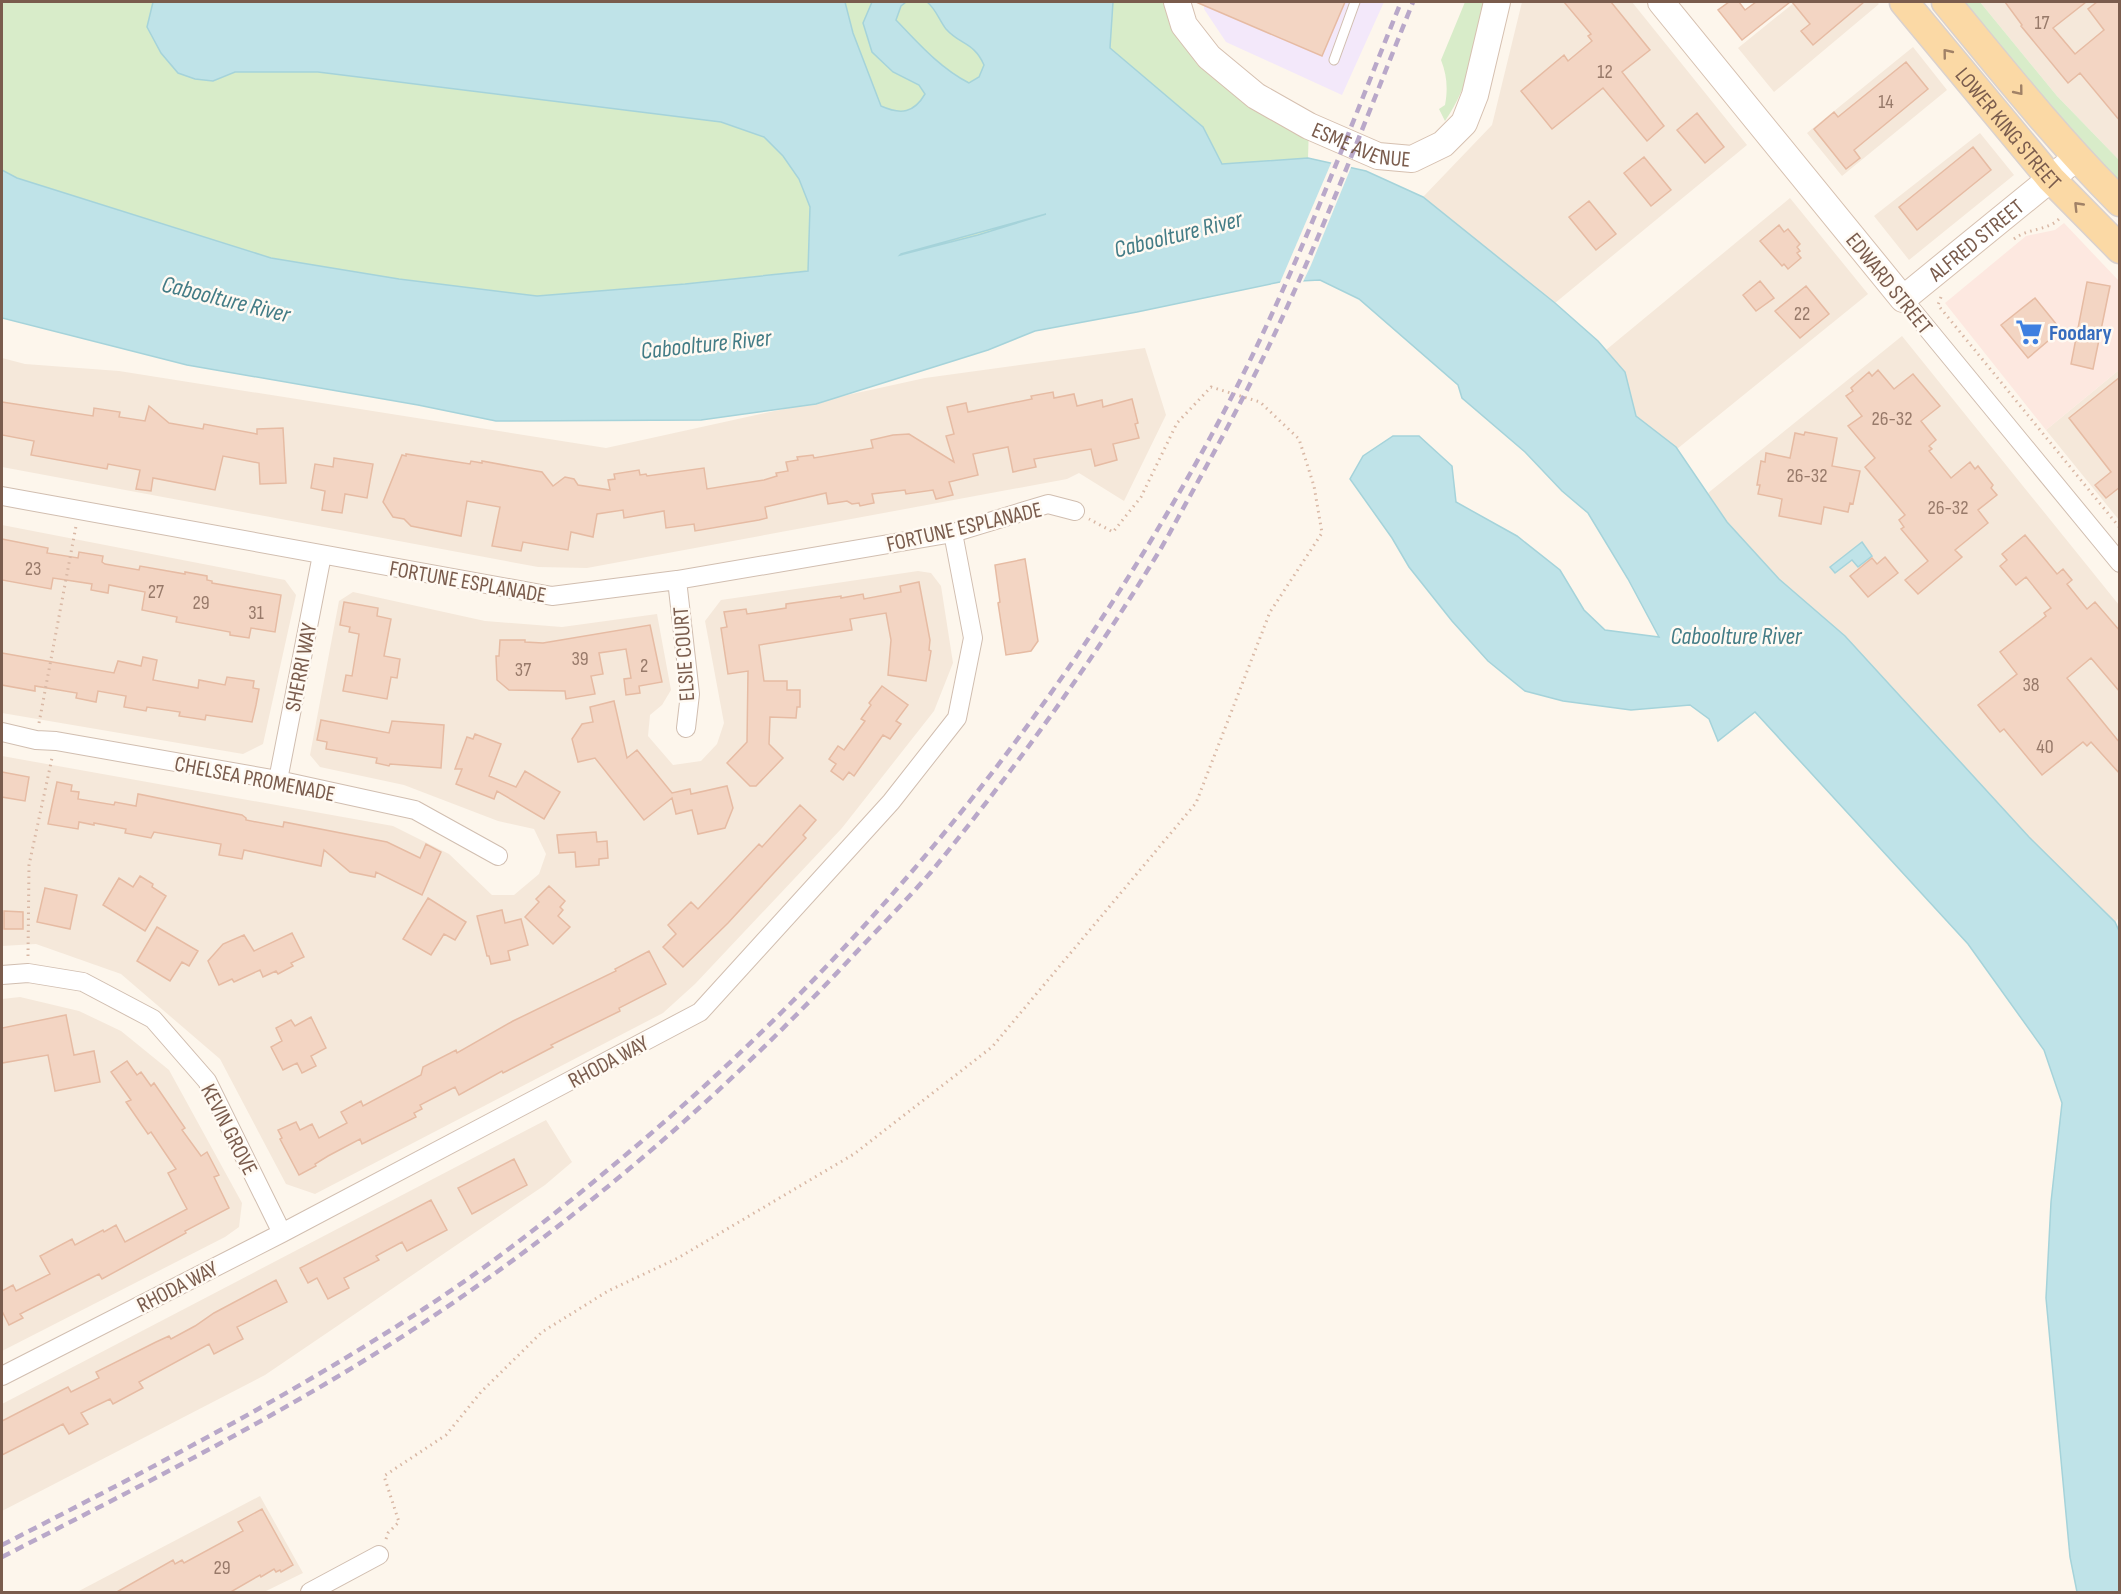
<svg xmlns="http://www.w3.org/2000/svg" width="2121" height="1594" font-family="'Sofia Sans Condensed',sans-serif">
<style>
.residential{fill:#f5e8da}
.commercial{fill:#fde8e0}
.education{fill:#f3e8fa}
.green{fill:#d8ecc9}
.water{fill:#bfe3e8;stroke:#a5d3da;stroke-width:1.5;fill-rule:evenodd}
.pier{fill:#fdf6ec}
.building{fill:#f3d5c3;stroke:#e6bba3;stroke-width:1.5}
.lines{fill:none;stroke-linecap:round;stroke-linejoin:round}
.lane-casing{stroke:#d1beb0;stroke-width:11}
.street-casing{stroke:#d1beb0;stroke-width:20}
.secondary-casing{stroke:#d6c0b0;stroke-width:28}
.primary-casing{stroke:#dad1cd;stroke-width:31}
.path{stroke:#d9b8a5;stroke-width:3;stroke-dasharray:1.5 4.5;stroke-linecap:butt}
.lane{stroke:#fff;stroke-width:9}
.street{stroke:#fff;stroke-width:18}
.secondary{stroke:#fff;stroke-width:26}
.primary{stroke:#fbd9a5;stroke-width:28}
.rail{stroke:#b9a8c9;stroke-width:4.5;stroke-dasharray:9 6;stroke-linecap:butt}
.oneway{stroke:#a18267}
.labels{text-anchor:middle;stroke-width:5;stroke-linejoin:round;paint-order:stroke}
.number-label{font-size:20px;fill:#987a6a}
.street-label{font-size:22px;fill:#7a5c4d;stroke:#fffaf3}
.shop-label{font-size:22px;font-weight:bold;fill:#366cbe;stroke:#fffaf3;text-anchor:start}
.water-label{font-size:24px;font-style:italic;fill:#437c86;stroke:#fffaf3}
</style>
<rect width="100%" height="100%" fill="#fdf6ec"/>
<path class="residential" d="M1522 2H1632L1747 145 1555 303 1423 197 1492 125Z
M1795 2H1877L1879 4 1774 92 1738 48Z
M1980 2H2119V160L2057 96Z
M1913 47 1947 90 1842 176 1807 133Z
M1980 133 2014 175 1909 260 1874 216Z
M1790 198 1868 294 1677 449 1636 416 1625 372 1606 350Z
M1902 336 2119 605V918L2115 922 2029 837 1845 636 1779 579 1727 522 1708 493Z
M1145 348 1166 415 1124 501 1079 473 1067 479 587 568 538 567 2 467V358L25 364 119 371 606 448 925 378Z
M2119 370V520L2046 430Z
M2 525 285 580 296 595 263 744 243 754 2 713Z
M918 571 931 573 941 586 953 663 934 711 842 828 695 984 663 1013 315 1194 286 1184 220 1059 121 974 36 944 2 946V756L393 826 449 854 492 895H514L539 874 546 854 534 829 498 821 404 785 320 767 310 755 339 601 353 592 485 621 562 627 657 614 671 690 662 705 650 715 648 736 673 765 701 761 717 744 724 723 705 621 721 600Z
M20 997 79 1011 121 1031 169 1070 242 1203 239 1227 225 1237 2 1351V999Z
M546 1120 572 1162 545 1185 265 1375 2 1511V1404Z
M260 1496 303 1573 264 1592H77Z"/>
<path class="commercial" d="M2064 223 2119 281V370L2046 430 1945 303 2026 236 2055 230Z"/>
<path class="education" d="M1204 2H1384L1342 95 1226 42 1204 9Z"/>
<path class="green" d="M2 2H1176L1184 25 1309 126 1308 158 1222 165 1081 204 978 235 860 265 685 284 537 296 399 279 271 258 17 178 2 170Z
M1465 2H1486C1477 43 1470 85 1445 121L1439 109 1445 105C1448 89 1447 75 1441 60Z
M1962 2H1980L2057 96 2119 160V186L2076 141Z"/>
<path class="water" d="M153 2H845L853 33 881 106C901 115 914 113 925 94L919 85 893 72 872 52 863 23 872 2H906L901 6 896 20C919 44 940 68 969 83L979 77 984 65C974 42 960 45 946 29 939 20 936 9 927 2H1113L1110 48 1203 127 1222 164 1308 158 1366 171 1423 197 1555 303 1598 341 1625 372 1636 416 1676 447 1727 522 1779 579 1845 636 2029 837 2115 922 2119 931V1592H2077L2070 1557 2046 1298 2051 1202 2062 1103 2044 1050 1968 944 1755 712 1718 741 1709 719 1690 705 1631 710 1563 701 1525 691 1488 661 1452 621 1409 567 1392 538 1350 479 1363 456 1393 436H1419L1452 466 1456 502 1517 536 1560 570 1584 610 1605 630 1659 637 1628 579 1588 513 1562 491 1525 452 1462 398 1458 385 1359 299 1320 280 1280 282 1137 312 1035 331 988 350 816 404 701 420 496 421 418 405 187 365 2 318V170L17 178 271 258 399 279 537 296 685 284 808 271 810 207 799 179 783 156 764 137 721 122 318 72H235L213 81 195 79 178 73 161 53 147 27ZM1046 214 978 235 900 255 901 254Z
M1862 542 1872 556 1858 567 1852 560 1835 573 1830 567Z"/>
<path class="pier" d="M1332 161 1352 165 1311 265 1302 284 1279 285Z"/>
<path class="building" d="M1196 2H1345L1322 56Z
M1564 2H1611L1650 50 1622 72 1664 126 1647 141 1603 88 1552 129 1521 91 1564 55 1568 61 1592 41 1588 36 1591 34Z
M1729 2H1739L1745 10 1756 2H1790L1742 40 1718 10Z
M1792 2H1864L1813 45 1801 31 1810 24Z
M2005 2H2086L2053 28 2075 54 2104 30 2088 9 2097 2H2120V121L2080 73 2068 83 2021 26 2022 25Z
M1906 62 1928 89 1854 150 1860 158 1846 169 1814 129 1834 112 1838 117Z
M1697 113 1724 147 1705 163 1677 130Z
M1973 147 1991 170 1917 230 1899 207Z
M1644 157 1671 190 1651 206 1624 173Z
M1589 201 1616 234 1596 250 1569 217Z
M1779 225 1784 232 1788 229 1800 244 1797 247 1800 251 1797 253 1801 258 1788 269 1784 264 1782 266 1760 241Z
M1760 281 1774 298 1756 311 1743 295Z
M2087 282 2110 286 2093 369 2071 364Z
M1806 286 1829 314 1800 338 1775 311Z
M2035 298 2061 330 2028 358 2001 325Z
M1878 370 1894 389 1913 374 1940 406 1921 421 1936 440 1929 446 1932 449 1929 451 1951 478 1970 462 1975 469 1978 466 1993 485 1991 488 1997 495 1978 510 1988 523 1955 550 1962 557 1918 594 1905 580 1928 561 1901 529 1904 527 1899 520 1905 515 1865 467 1875 458 1848 426 1862 416 1846 396 1853 391 1851 388 1869 372 1872 376Z
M2120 377V487L2106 498 2095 485 2111 472 2069 418Z
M1053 392 1054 398 1074 394 1077 406 1102 400 1103 407 1132 399 1138 423 1135 424 1139 438 1113 444 1117 460 1095 466 1091 449 1034 459 1036 467 1013 472 1008 447 973 454 978 475 949 482 953 495 936 499 933 490 906 494 905 490 872 494 874 503 860 506 859 503 852 504 847 501 828 504 826 493 765 507 767 518 759 520 695 531 694 524 666 528 664 511 624 518 623 510 597 514 593 537 571 532 568 550 523 542 521 551 492 546 500 507 467 501 461 536 411 526 404 519 393 517 383 502 402 455 406 456V454L470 464 471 461 482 463V461L542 472 553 486 565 477 574 479 578 485 610 490 608 480 615 479 614 474 639 470 640 475 646 474 647 476 704 468 707 489 764 480 777 476 776 473 788 471 786 462 798 460 797 457 813 455 814 458 873 448 871 440 893 435 909 434 954 462 946 436 954 434 947 407 966 403 968 412 1032 399 1031 396Z
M2 402 93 416 94 408 120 412 119 417 145 421 149 406 169 423 203 429 204 424 257 434V429L283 428 286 483 260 484 259 463 223 456 215 490 153 478 151 491 136 489 140 470 108 464 107 469 31 455 34 441 2 435Z
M1805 432 1837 438 1832 466 1860 471 1853 504 1850 503 1848 512 1824 507 1821 524 1779 516 1782 499 1758 494 1760 485H1757L1761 461 1765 462 1766 453 1790 458 1795 433 1804 435Z
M334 458 373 464 367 498 345 494 342 513 322 510 325 491 311 488 315 464 333 467Z
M2025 535 2057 574 2063 569 2072 580 2067 584 2087 609 2095 602 2120 631V692L2091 658 2067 678 2120 743V774L2091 742 2087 746 2083 742 2042 775 2004 729 2000 732 1978 705 2017 674 2000 652 2046 616 2044 613 2051 608 2026 577 2016 585 2000 566 2007 560 2002 554Z
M2 539 48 548 47 553 78 558 79 552 103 556 102 562 105 564 139 570 140 566 185 574V572L207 576V580L212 581V583L281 595 275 632 251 628 249 638 230 635V632L176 622 177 617 142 610 145 592 109 585 108 593 91 590 92 584 53 578 51 589 2 580Z
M1885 557 1898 573 1868 597 1850 576 1872 558 1877 564Z
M1025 559 1038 641 1031 651 1006 655 998 603 1000 602 995 565Z
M919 582 930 640 929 650 931 651 926 681 888 675 891 640 886 613 850 619 852 630 759 645 764 681H787V690H800V707H797L796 718 770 717 769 744 783 758 756 786H750L727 763 747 742 748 671 728 674 721 628 727 627 724 612 746 609 747 614 786 608V604L841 596V598L863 594 864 599 901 592 900 586Z
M344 602 378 608 377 616 391 619 384 656 400 659 397 678 391 677 387 699 343 691 346 675 352 676 359 634 349 632 350 627 340 625Z
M650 625 662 682 639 686 640 693 626 695 624 679 631 678 626 649 599 653 603 674 591 676 595 694 566 699 565 691 509 690 497 680 496 656H499L500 640H525V642L543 643Z
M2 653 114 673 118 661 141 666 143 657 157 660 153 680 198 688 199 680 225 685 227 677 254 681 253 688 259 689 256 705 252 722 206 715 205 720 179 716 180 712 147 707 146 711 124 707 126 696 98 691 96 702 76 698 77 693 35 686V691L2 685Z
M882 686 908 705 896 721 901 724 890 739 883 735 854 776 849 772 843 780 831 771 836 764 829 759 838 746 844 750 865 721 861 719 871 705 869 703Z
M614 701 627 758 637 750 672 793 690 789 691 794 727 786 733 808 725 828 698 834 692 810 676 814 672 798 644 820 595 758 578 762 572 739 582 724 593 722 590 707Z
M321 720 389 733 392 721 444 725 441 768 390 764 389 766 376 763 377 758 326 749 327 742 317 740Z
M475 734 501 744 489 776 516 787 525 771 560 792 544 819 497 791 494 799 456 784 462 769H455L467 737 473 739Z
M2 772 29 777 25 801 2 797Z
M57 782 72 785 71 791 79 792 78 799 114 805 115 802 136 806 138 794 242 815 246 818V820L283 827 284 822 387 842 420 858 426 844 441 852 422 895 376 872 375 877 350 872 324 850 321 866 244 850 242 859 219 855 221 844 154 832 151 838 125 833 126 829 94 823V825L79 822 78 829 48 824Z
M800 805 816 820 803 835 806 838 728 923 683 967 663 947 676 934 668 925 691 902 698 909 759 844 762 847Z
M596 832 597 842 607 841 608 858 599 859V865L576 867 575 852 559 853 557 835Z
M140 876 153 884 152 887 166 896 145 931 103 905 119 878 133 887Z
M549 886 565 901 560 907 563 910 558 916 570 927 553 944 525 917 539 902 536 899Z
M45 888 77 895 70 929 37 922Z
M428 898 466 922 455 940 444 934 431 955 403 939Z
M502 910 505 923 521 919 528 945 508 951 510 960 491 964 489 956H487L477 916Z
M4 911 23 912V929H4Z
M157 927 198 951 189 966 182 962 170 981 137 961Z
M292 933 304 957 291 963 293 966 278 974 276 971 263 977 260 970 234 982 232 979 219 985 208 961 223 944 244 935 254 951Z
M649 951 666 984 619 1008 620 1011 551 1045 553 1047 503 1073 502 1071 459 1095 455 1087 420 1105 422 1109 414 1113 416 1117 362 1144 360 1139 328 1156 315 1164 316 1166 299 1175 280 1139 282 1138 278 1130 296 1122 300 1130 312 1124 319 1138 347 1123 341 1112 361 1101 363 1106 421 1075 423 1067 456 1050 457 1053 513 1021 616 971 615 969Z
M66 1015 74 1055 94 1051 100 1082 55 1091 48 1055 2 1063V1028Z
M311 1017 326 1048 311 1056 316 1066 302 1073 297 1063 283 1070 271 1047 282 1041 276 1028 291 1020 295 1026Z
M127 1061 137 1075 141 1072 151 1086 154 1083 185 1128 182 1130 201 1156 207 1152 219 1175 214 1177 229 1208 185 1231 186 1233 102 1279 99 1274 20 1314 23 1318 9 1325 2 1311V1291L13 1285 16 1291 50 1274 40 1256 72 1239 75 1245 103 1230 104 1232 116 1225 125 1242 187 1209 168 1173 176 1169 151 1132 148 1134 126 1102 131 1100 111 1072Z
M514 1159 527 1185 472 1214 458 1188Z
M431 1200 447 1230 407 1251 402 1242 376 1256 379 1260 344 1278 349 1288 328 1299 317 1278 308 1283 300 1268Z
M276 1280 287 1302 237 1327 243 1339 214 1354 209 1344 139 1382 143 1388 113 1404 110 1399 81 1413 88 1424 69 1434 63 1424 2 1455V1421L68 1387 71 1392 99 1378 96 1372 156 1342 169 1336 171 1339 195 1326 214 1313Z
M262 1509 293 1565 281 1572 280 1570 276 1572 274 1569 261 1577 260 1575 229 1593H115L173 1560 175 1564 182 1560 184 1563 243 1531 238 1522Z"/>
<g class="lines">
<defs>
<path id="lane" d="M1334 60 1355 2"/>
<path id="street" d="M1903 299 2120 563
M2 496 552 596 677 580 953 533 1048 504 1075 511
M677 580 690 694 686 728
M2 732 36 740 56 741 278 780 415 810 498 856
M278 780 322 555
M2 975 28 973 83 982 153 1019 207 1081 282 1233
M2 1376 282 1233 700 1012 891 802 957 718 973 638 953 533
M310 1592 379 1555"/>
<g id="secondary">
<path id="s1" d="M1177 2 1184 25 1209 57 1256 96 1309 126 1378 156 1412 159 1443 144 1464 123 1475 95 1497 2"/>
<path id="s2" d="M1661 2 1903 299 2076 158"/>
</g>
<g id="primary">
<path id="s3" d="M1904 2 2051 179 2120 249"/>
<path d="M1946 2C2002 70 2057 139 2120 202"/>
</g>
</defs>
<use href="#lane" class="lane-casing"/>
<use href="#street" class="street-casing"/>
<use href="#secondary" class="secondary-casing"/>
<use href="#primary" class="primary-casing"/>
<path class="path" d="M2014 239C2028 228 2047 231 2059 219
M1941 297 1938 305 2120 528
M39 723 76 526
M28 956 29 865 52 758
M386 1539 388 1533 399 1522 384 1476 446 1435 481 1392 542 1332 608 1291 678 1258 854 1154 992 1047 1196 803 1270 612 1322 533 1314 486 1299 439 1260 402 1211 387 1177 423 1141 497 1113 532 1089 519"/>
<use href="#lane" class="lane"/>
<use href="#street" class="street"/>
<use href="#secondary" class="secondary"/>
<use href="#primary" class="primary"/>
<path class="rail" d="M2 1545C146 1471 289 1397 425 1308 494 1263 559 1211 622 1158 864 956 1060 713 1211 436 1287 297 1342 148 1401 2
M2 1557C150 1481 300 1406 438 1313 588 1212 726 1092 849 960 876 931 905 902 931 872 1011 774 1086 671 1152 563 1166 541 1177 519 1190 496 1216 449 1242 401 1266 352 1321 238 1366 119 1413 2"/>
</g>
<defs><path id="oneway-chevron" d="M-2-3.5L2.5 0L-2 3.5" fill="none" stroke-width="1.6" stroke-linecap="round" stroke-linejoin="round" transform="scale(1.5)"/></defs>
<g class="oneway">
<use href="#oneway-chevron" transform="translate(1947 53) rotate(-129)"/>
<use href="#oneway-chevron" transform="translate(2019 91) rotate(51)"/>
<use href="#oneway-chevron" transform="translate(2078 206) rotate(-134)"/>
</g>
<defs>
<symbol id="supermarket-bare" viewBox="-9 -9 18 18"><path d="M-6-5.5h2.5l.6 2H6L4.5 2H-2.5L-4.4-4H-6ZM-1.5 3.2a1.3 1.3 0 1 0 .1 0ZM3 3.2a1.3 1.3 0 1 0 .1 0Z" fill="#3f7fe0" stroke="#fffaf3" stroke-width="2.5" paint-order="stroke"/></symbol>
</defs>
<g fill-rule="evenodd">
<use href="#supermarket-bare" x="2010" y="313" width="38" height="38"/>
</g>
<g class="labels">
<g class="number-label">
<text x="2042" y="29">17</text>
<text x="1605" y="78">12</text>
<text x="1886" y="108">14</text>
<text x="1802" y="320">22</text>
<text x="1892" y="425">26-32</text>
<text x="1807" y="482">26-32</text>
<text x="1948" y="514">26-32</text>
<text x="33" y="575">23</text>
<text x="156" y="598">27</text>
<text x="201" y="609">29</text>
<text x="256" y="619">31</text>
<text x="580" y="665">39</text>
<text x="644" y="672">2</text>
<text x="523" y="676">37</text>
<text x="2031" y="691">38</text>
<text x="2045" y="753">40</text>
<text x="222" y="1574">29</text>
</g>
<g class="street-label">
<text dy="8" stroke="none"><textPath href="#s3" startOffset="164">LOWER KING STREET</textPath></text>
<text dy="8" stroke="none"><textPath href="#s1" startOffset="243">ESME AVENUE</textPath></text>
<text dy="8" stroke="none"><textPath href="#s2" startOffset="477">ALFRED STREET</textPath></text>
<text transform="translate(1890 283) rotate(51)" y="8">EDWARD STREET</text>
<text transform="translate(964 526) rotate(-13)" y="8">FORTUNE ESPLANADE</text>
<text transform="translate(468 581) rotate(10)" y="8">FORTUNE ESPLANADE</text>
<text transform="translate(683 654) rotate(-94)" y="8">ELSIE COURT</text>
<text transform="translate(300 667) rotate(-79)" y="8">SHERRI WAY</text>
<text transform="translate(255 778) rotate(11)" y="8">CHELSEA PROMENADE</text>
<text transform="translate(608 1061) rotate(-28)" y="8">RHODA WAY</text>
<text transform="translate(230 1129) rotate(63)" y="8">KEVIN GROVE</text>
<text transform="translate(177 1286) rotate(-27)" y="8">RHODA WAY</text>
</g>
<g class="shop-label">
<text x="2049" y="340">Foodary</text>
</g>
<g class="water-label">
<text transform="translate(1178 234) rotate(-14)" y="8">Caboolture River</text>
<text transform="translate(226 299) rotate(14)" y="8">Caboolture River</text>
<text transform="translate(706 344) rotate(-6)" y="8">Caboolture River</text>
<text x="1736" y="644">Caboolture River</text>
</g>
</g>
<rect width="2121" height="1594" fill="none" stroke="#7a5c4d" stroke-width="6"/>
</svg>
